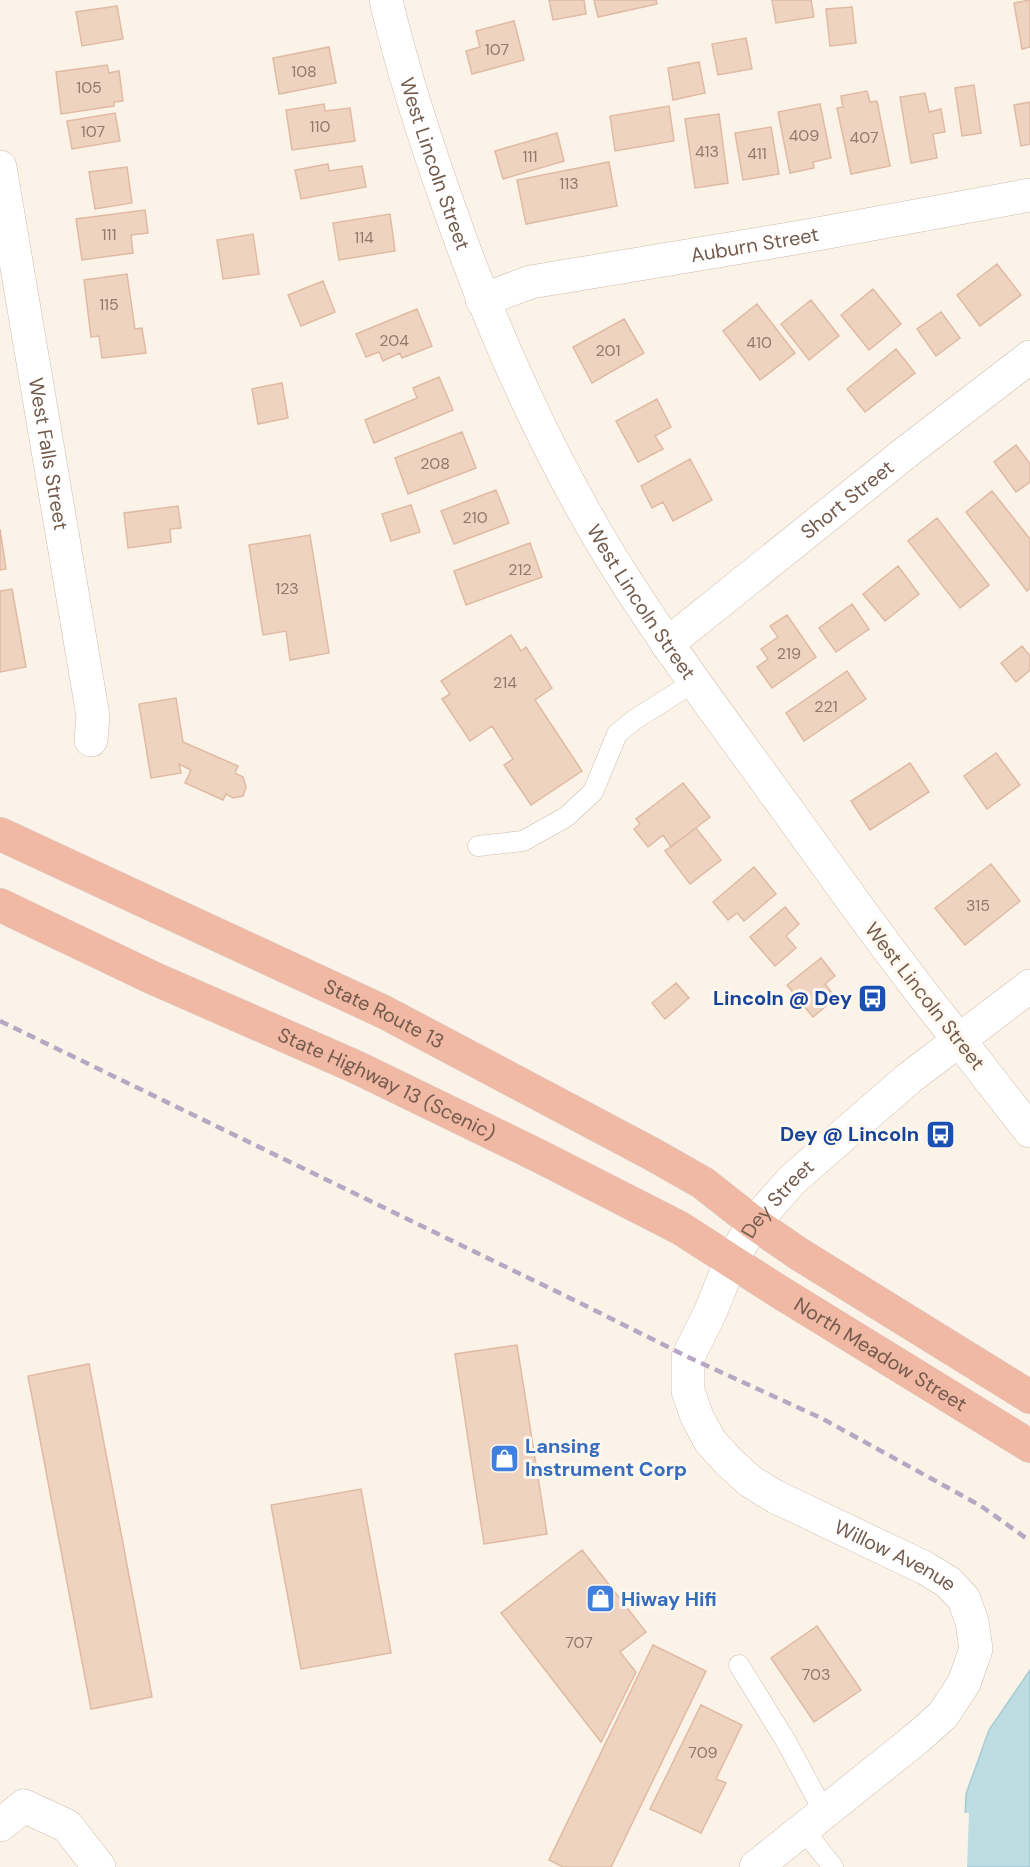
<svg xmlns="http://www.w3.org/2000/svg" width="1030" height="1867" font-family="'DM Sans',sans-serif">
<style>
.water{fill:#bddde3;stroke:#a4ccd4;stroke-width:1.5}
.pier{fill:#fbf3e7}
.building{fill:#eed3c1;stroke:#e0baa2;stroke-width:1.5}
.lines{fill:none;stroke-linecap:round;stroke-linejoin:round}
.lane-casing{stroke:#ccbcae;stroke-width:21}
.street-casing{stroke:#ccbcae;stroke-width:34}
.secondary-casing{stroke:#cfbcac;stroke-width:34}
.highway-casing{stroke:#d8d1cd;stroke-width:34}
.lane{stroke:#fff;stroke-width:20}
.street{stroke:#fff;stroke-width:33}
.secondary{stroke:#fff;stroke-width:33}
.highway{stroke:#f1b8a3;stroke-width:33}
.rail{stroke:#b7a6c4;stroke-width:4.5;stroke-dasharray:9 6;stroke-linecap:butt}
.labels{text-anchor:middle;stroke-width:6;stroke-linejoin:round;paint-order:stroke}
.number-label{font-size:16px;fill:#92796a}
.street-label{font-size:20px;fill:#735b4d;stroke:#fef8ee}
.transit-label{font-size:20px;font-weight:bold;fill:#164399;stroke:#fef8ee;text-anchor:end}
.shop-label{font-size:20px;font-weight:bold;fill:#366cbe;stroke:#fef8ee;text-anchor:start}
</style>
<rect width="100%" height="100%" fill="#fbf3e7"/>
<path class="water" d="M1030 1670V1867H963L966 1794 989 1730Z"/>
<path class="pier" d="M962 1813H969L967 1867H960Z"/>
<path class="building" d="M549 0H584L586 14 553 20Z
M594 0H656L657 4 598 17Z
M772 0H811L814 17 776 23Z
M1030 0V47L1022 49 1014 3Z
M117 6 123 39 82 46 76 12Z
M852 7 856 43 830 46 826 9Z
M514 21 524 60 472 74 466 51 480 47 476 31Z
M746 38 752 69 718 75 712 44Z
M329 47 336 83 279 94 273 58Z
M699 62 705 93 673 100 668 68Z
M107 65 109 73 119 71 123 101 114 102V106L61 114 56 72Z
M974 85 981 133 962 136 955 88Z
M867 91 870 102 877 101 890 166 851 174 837 108 843 107 841 96Z
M925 93 929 112 941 109 945 132 933 134 937 158 911 163 900 97Z
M1030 102V144L1021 146 1014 105Z
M324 104 325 111 350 108 355 141 292 150 286 110Z
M820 104 831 158 813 162 814 168 790 173 778 112Z
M669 106 674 141 615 151 610 116Z
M115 113 120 141 72 149 67 121Z
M719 114 728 183 695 188 685 119Z
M771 127 779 174 743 180 735 133Z
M557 133 564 161 503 179 495 151Z
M609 162 617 206 526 224 517 180Z
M328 164 329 171 362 166 366 187 301 199 295 170Z
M127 167 132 203 95 209 89 172Z
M145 210 148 233 131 235 133 253 82 260 76 219Z
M390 214 395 251 339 260 333 223Z
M253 234 259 274 223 279 217 240Z
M997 264 1021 295 980 326 957 295Z
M127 274 135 329 142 328 146 353 102 358 99 336 91 337 84 280Z
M323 281 335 312 301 326 288 295Z
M873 289 901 324 869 350 841 315Z
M811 300 839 336 809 360 781 324Z
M757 304 795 353 760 380 723 331Z
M417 309 432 346 402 358 400 353 383 361 379 352 366 357 356 334Z
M941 312 960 338 936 356 917 329Z
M624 319 644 353 592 383 573 347Z
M896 349 915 373 865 412 847 389Z
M439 377 453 410 374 443 365 420 417 398 413 388Z
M282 383 288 418 258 424 252 389Z
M657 399 671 427 655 436 663 449 638 462 616 421Z
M462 432 476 468 408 494 395 458Z
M1016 445 1030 464V482L1016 492 994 462Z
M690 459 712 500 673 521 663 502 652 508 641 486Z
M496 490 509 523 454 544 441 511Z
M992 491 1030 539V588L1027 591 966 512Z
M411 505 420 532 391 541 382 514Z
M178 506 181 528 170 529 171 542 128 548 124 513Z
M937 518 989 585 960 608 908 541Z
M0 529 6 569 0 570Z
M310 535 329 653 290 660 286 631 263 635 249 545Z
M530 543 542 577 466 605 454 571Z
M898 566 919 594 885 621 863 594Z
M12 589 26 667 0 672V591Z
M852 604 869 629 836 652 819 628Z
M787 615 816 657 772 688 757 667 768 659 761 649 778 637 770 626Z
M511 635 521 651 526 647 552 688 535 700 582 771 531 805 504 765 513 759 492 726 470 741 442 699 450 694 441 681Z
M1022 646 1030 656V670L1016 682 1001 663Z
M847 671 866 699 804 741 786 713Z
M176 698 183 742 238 766 235 773 243 777 246 787 243 796 233 798 226 794 223 800 185 783 191 770 179 764 181 773 151 778 139 704Z
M996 753 1020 785 987 809 964 776Z
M910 763 929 792 870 830 851 801Z
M683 783 710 817 671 847 663 835 648 847 634 829 640 824 636 819Z
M696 828 721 860 690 884 665 851Z
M991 864 1020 901 965 945 935 908Z
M754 867 776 894 744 921 737 913 728 920 713 902Z
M785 907 799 924 786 936 796 948 775 966 750 937Z
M821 958 835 976 825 984 836 998 813 1017 787 985Z
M676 983 689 998 665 1019 652 1003Z
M517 1345 547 1534 484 1544 455 1354Z
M89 1364 152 1697 91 1709 28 1376Z
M361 1489 391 1653 301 1669 271 1505Z
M582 1550 646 1632 620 1652 636 1672 601 1742 501 1613Z
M817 1626 861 1690 814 1722 771 1658Z
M653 1645 706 1671 611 1867H563L549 1860Z
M701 1705 742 1725 716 1779 726 1783 701 1833 650 1809Z"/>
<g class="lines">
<defs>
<path id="lane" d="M478 846 523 841 566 817 593 792 617 734 634 720 694 682
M739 1665 787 1743 824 1812
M803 1829 833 1867"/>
<g id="street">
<path id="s1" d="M0 167 93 716 91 740"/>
<path id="s2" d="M482 300 531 282 801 237 1030 195"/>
<path id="s3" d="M667 644 909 450 1030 357"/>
<path d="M960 1041 1030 1131"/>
<path id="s4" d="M731 1261 710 1313 688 1357V1391L697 1417 710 1441 728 1461 750 1481 776 1497 925 1568 948 1582 964 1599 972 1622 976 1649 964 1683 943 1715 916 1739 756 1867"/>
<path d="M0 1825 24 1806 67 1826 99 1867"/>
</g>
<g id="secondary">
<path id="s5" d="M386 0C403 73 426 143 451 213 491 327 540 437 601 541 656 633 721 718 783 804 841 884 897 964 960 1041"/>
<path id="s6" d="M731 1261 754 1223 793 1179 908 1079 1030 986"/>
</g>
<g id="highway">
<path id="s7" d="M0 834 384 1012 652 1154 703 1183 754 1223 799 1254 1030 1397"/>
<path id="s8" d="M0 905 153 978 356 1067 539 1156 680 1228 778 1291 1030 1446"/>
</g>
</defs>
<use href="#lane" class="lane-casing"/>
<use href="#street" class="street-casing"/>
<use href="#secondary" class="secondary-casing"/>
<use href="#highway" class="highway-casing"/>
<use href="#lane" class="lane"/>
<use href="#street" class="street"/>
<use href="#secondary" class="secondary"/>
<use href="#highway" class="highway"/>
<path class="rail" d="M0 1021 578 1302 688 1357 823 1419 981 1506 1030 1541"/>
</g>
<defs>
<symbol id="bus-square" viewBox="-11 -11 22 22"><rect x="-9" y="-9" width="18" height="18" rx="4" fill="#1a4fb4" stroke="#fef8ee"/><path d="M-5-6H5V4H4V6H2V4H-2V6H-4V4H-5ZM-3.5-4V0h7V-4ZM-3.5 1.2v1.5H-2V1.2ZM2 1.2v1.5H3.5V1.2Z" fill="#fff"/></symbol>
<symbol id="shop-square" viewBox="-11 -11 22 22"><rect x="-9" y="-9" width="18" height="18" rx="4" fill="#3f7fe0" stroke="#fef8ee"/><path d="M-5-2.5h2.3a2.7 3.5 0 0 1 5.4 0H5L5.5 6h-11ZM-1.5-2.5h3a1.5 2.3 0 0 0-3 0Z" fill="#fff"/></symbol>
</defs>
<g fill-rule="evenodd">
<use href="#bus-square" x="856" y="982" width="33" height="33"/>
<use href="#bus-square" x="924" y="1118" width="33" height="33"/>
<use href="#shop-square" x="488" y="1442" width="33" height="33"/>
<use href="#shop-square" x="584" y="1582" width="33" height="33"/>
</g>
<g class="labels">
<g class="number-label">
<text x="497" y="55">107</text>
<text x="304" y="77">108</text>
<text x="89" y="93">105</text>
<text x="320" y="132">110</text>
<text x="93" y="137">107</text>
<text x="804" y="141">409</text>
<text x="864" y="143">407</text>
<text x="707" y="157">413</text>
<text x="757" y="159">411</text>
<text x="530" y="162">111</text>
<text x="569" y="189">113</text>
<text x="109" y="240">111</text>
<text x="364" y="243">114</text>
<text x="109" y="310">115</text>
<text x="394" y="346">204</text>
<text x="759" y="348">410</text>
<text x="608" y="356">201</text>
<text x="435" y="469">208</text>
<text x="475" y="523">210</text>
<text x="520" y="575">212</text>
<text x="287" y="594">123</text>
<text x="789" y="659">219</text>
<text x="505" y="688">214</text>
<text x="826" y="712">221</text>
<text x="978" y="911">315</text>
<text x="579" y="1648">707</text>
<text x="816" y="1680">703</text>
<text x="703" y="1758">709</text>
</g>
<g class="street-label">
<text dy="7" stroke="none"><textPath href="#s5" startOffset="171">West Lincoln Street</textPath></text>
<text dy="7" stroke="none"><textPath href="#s2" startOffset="279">Auburn Street</textPath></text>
<text dy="7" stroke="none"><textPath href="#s1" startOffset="291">West Falls Street</textPath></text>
<text dy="7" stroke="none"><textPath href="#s3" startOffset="231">Short Street</textPath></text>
<text dy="7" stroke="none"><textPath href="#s5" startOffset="657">West Lincoln Street</textPath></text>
<text transform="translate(925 996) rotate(52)" y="7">West Lincoln Street</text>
<text dy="7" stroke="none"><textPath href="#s7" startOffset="424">State Route 13</textPath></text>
<text dy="7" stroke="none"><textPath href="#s8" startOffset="426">State Highway 13 (Scenic)</textPath></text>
<text dy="7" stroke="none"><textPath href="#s6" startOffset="78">Dey Street</textPath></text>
<text dy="7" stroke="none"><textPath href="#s8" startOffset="990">North Meadow Street</textPath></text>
<text dy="7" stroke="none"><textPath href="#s4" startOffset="414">Willow Avenue</textPath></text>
</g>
<g class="transit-label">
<text x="852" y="1005">Lincoln @ Dey</text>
<text x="919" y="1141">Dey @ Lincoln</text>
</g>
<g class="shop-label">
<text x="525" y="1453">Lansing<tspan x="525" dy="23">Instrument Corp</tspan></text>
<text x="621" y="1606">Hiway Hifi</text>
</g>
</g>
</svg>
